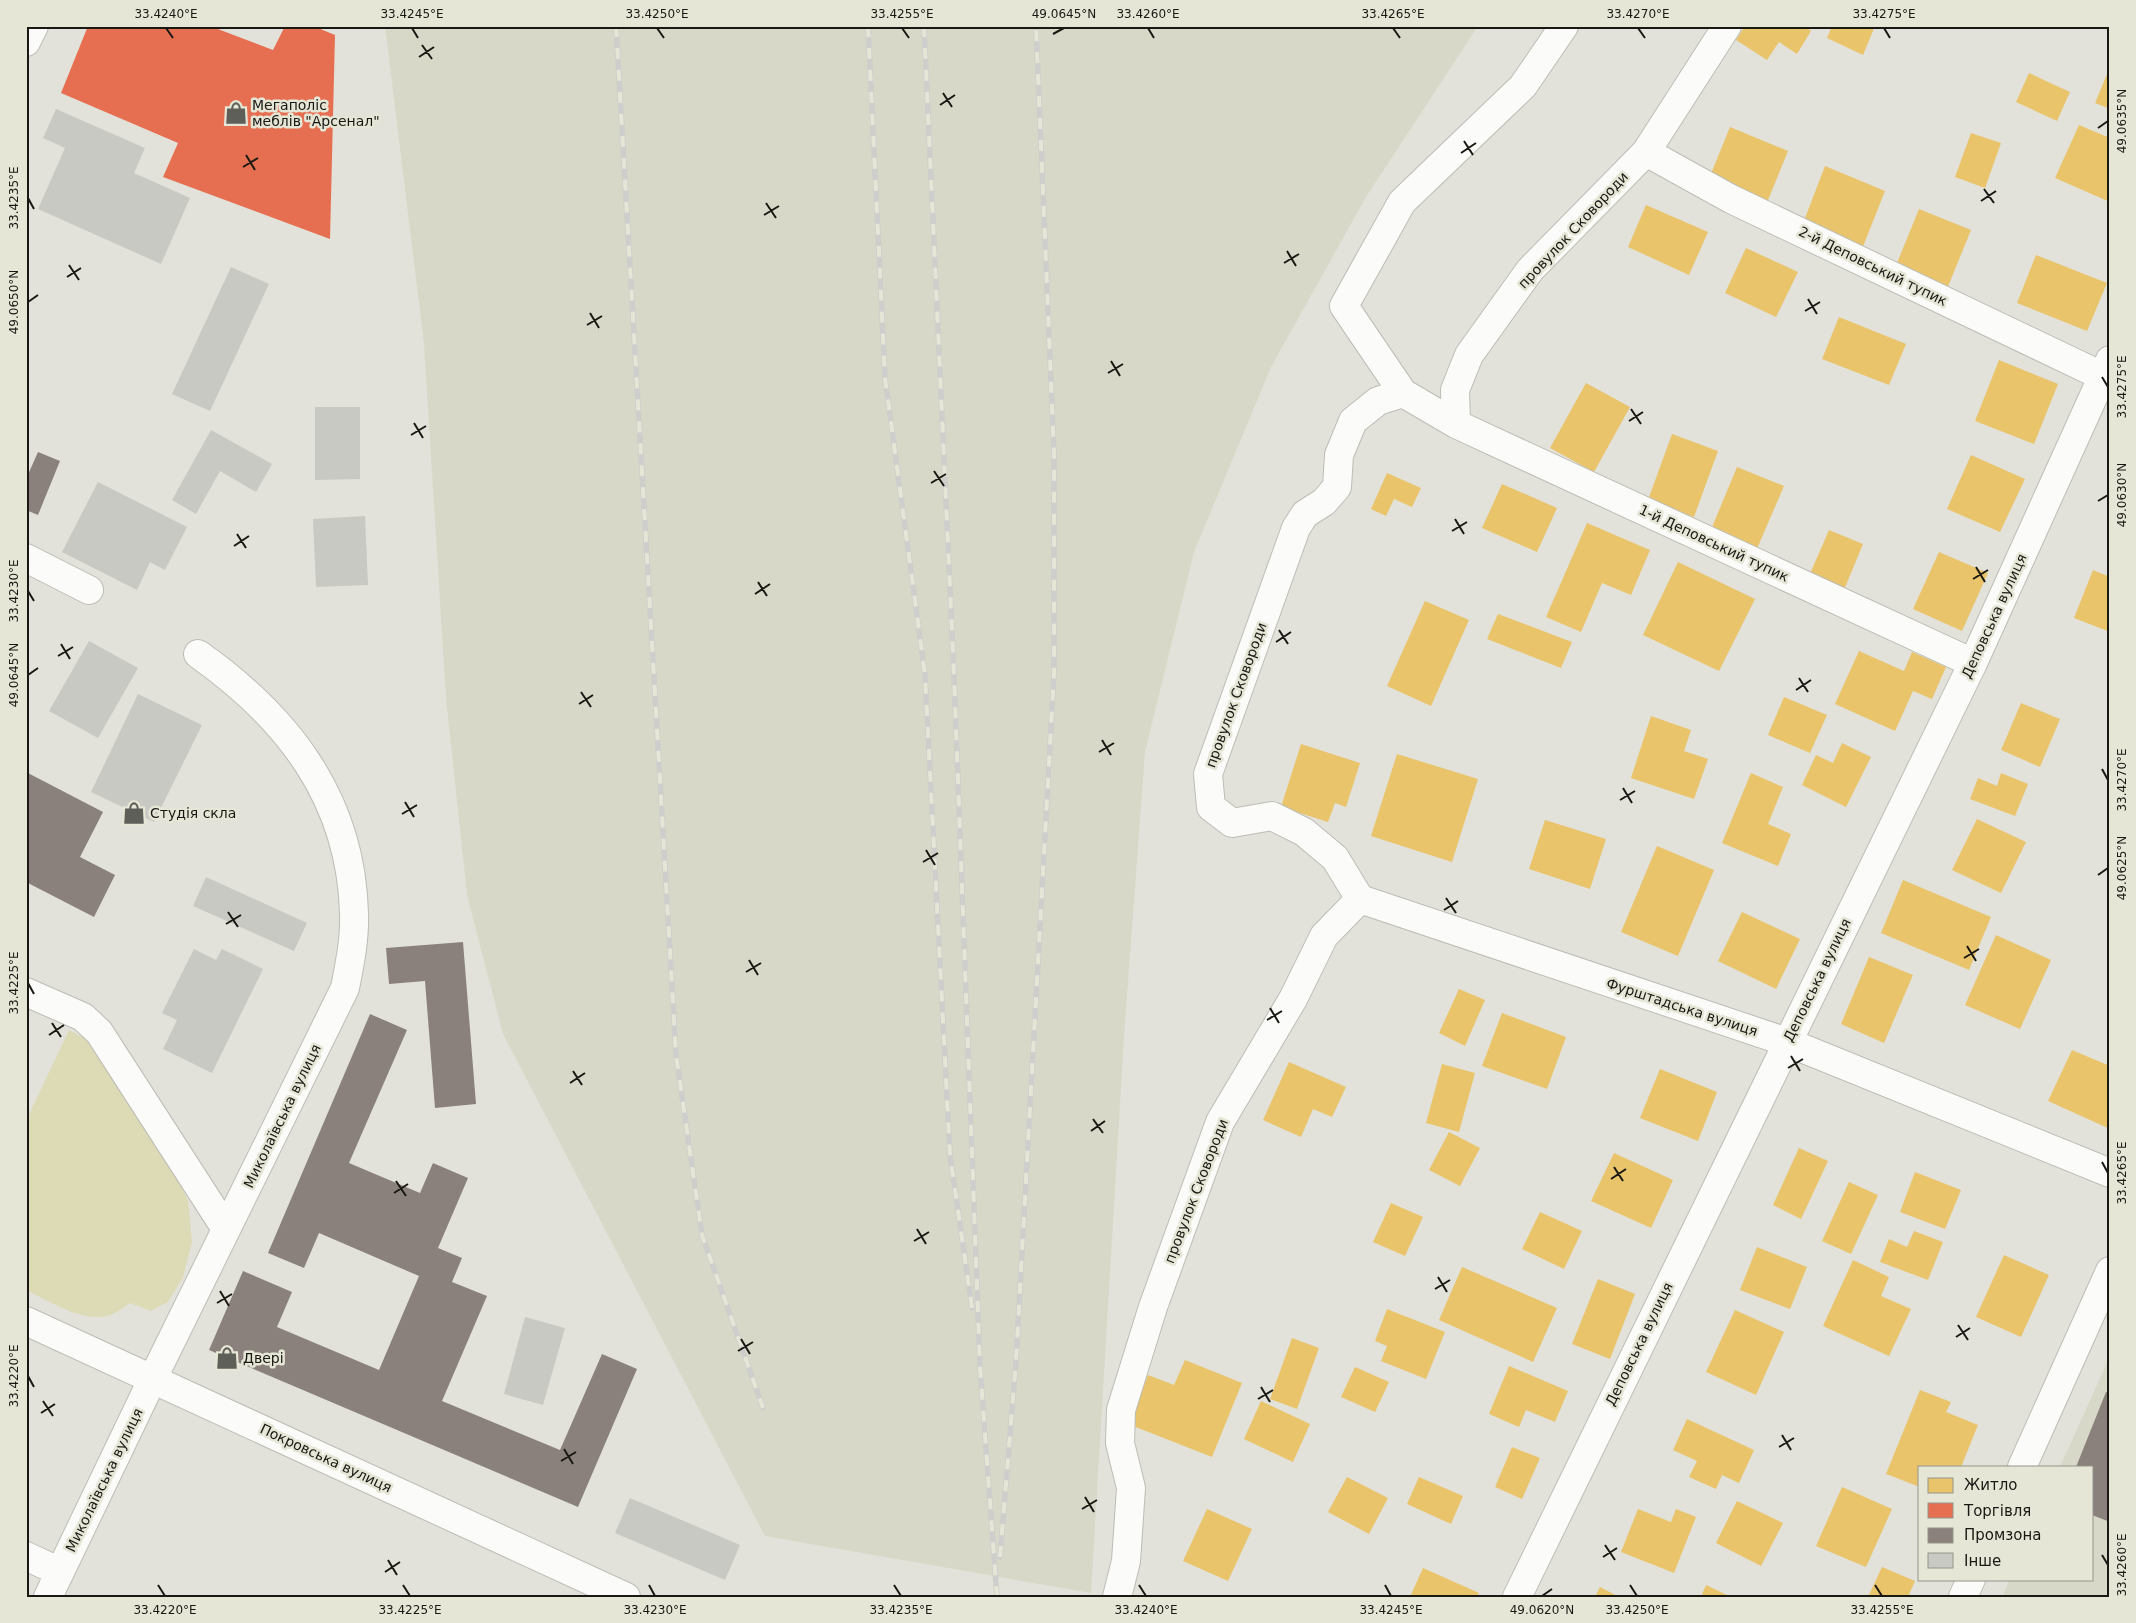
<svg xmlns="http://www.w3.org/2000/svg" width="2136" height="1623" font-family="'DejaVu Sans',sans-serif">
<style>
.built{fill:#d8d8c8}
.green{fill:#dddab6}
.homes{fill:#e9c46a}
.shops{fill:#e76f51}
.industry{fill:#8a817c}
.building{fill:#c9c9c3}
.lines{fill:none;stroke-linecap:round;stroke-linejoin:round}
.minor-casing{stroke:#bdbdb6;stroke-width:30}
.minor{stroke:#fbfbf9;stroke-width:28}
.rail-casing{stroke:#cececc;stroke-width:5.5}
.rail{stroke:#e6e6d7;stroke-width:4;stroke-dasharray:11;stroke-linecap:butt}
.ticks{fill:none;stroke:#191813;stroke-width:2}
.labels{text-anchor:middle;stroke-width:5;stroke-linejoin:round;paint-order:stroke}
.poi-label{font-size:14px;fill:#191813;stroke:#e6e6d7;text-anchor:start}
.street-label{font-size:14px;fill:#191813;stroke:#e6e6d7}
.neatline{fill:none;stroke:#191813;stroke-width:2}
.ticks-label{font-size:12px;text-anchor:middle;fill:#191813}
</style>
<rect width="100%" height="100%" fill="#e2e2da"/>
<path class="built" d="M385 26H1478L1366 197 1271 367 1194 552 1145 752 1124 1037 1091 1593 765 1536 503 1034 467 895 446 698 424 344Z
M2110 1356V1597H2002L2010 1579H2092V1467H2060Z"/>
<path class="green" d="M69 1030 91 1042 163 1147 188 1201 192 1242 183 1277 168 1302 151 1311 130 1303C124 1307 117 1313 110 1315 83 1324 50 1301 26 1290V1121Z"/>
<path class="homes" d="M1745 26H1804L1811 31 1797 54 1779 42 1767 60 1736 40Z
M1832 26H1875L1863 55 1827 38Z
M2110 67V109L2095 103Z
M2029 73 2070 92 2057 121 2016 102Z
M2079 125 2110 138V202L2055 178Z
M1730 127 1788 151 1766 205 1708 181Z
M1971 133 2001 143 1985 188 1955 177Z
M1825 166 1885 191 1862 249 1802 226Z
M1646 205 1708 232 1689 275 1628 247Z
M1919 209 1971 230 1947 289 1895 268Z
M1746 248 1798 272 1776 317 1725 293Z
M2036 255 2107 283 2087 331 2017 303Z
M1839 317 1906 344 1889 385 1822 359Z
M1999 360 2058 384 2034 444 1975 421Z
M1586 383 1630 407 1594 472 1550 448Z
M1672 434 1718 451 1694 517 1648 500Z
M1971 455 2025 479 2000 532 1947 509Z
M1737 467 1784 486 1756 551 1710 532Z
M1387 473 1421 488 1412 507 1394 499 1386 516 1371 509Z
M1502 484 1557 508 1537 552 1482 528Z
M1587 523 1650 550 1631 595 1602 583 1581 632 1546 617Z
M1829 530 1863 544 1844 590 1809 576Z
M1939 552 1988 573 1962 631 1913 609Z
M1678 562 1755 599 1719 671 1643 635Z
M2093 570 2110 577V632L2074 618Z
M1425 601 1469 620 1431 706 1387 686Z
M1498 614 1572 642 1561 668 1487 639Z
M1859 651 1904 671 1912 652 1946 667 1932 699 1913 691 1895 731 1835 704Z
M1784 697 1827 715 1810 753 1768 735Z
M2021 703 2060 719 2040 767 2001 750Z
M1651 716 1691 730 1684 751 1708 759 1694 799 1631 778Z
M1842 743 1871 757 1846 807 1802 785 1816 755 1833 763Z
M1301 744 1360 763 1346 807 1335 803 1328 822 1281 807Z
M1397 754 1478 779 1452 862 1371 836Z
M1751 773 1783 787 1768 824 1791 834 1778 866 1722 843Z
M2001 773 2028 784 2015 816 1970 799 1978 778 1997 786Z
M1977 819 2026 842 2001 893 1952 870Z
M1545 820 1606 839 1590 889 1529 869Z
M1657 846 1714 870 1678 956 1621 932Z
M1903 880 1991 917 1969 970 1881 933Z
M1742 912 1800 939 1776 989 1718 961Z
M1996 935 2051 960 2020 1029 1965 1005Z
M1869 957 1913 975 1884 1043 1841 1024Z
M1459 989 1485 1000 1465 1046 1439 1033Z
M1502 1013 1566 1037 1547 1089 1482 1066Z
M2072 1050 2110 1066V1129L2048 1101Z
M1289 1062 1346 1087 1332 1117 1313 1109 1301 1137 1263 1120Z
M1442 1064 1475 1073 1459 1132 1426 1123Z
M1660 1069 1717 1092 1698 1141 1640 1118Z
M1449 1132 1480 1148 1460 1186 1429 1170Z
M1799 1148 1828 1161 1801 1219 1773 1205Z
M1614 1153 1673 1180 1651 1228 1591 1201Z
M1915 1172 1961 1190 1945 1229 1900 1212Z
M1849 1182 1878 1195 1851 1254 1822 1241Z
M1391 1203 1423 1217 1405 1256 1373 1242Z
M1540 1212 1582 1231 1564 1269 1522 1249Z
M1914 1231 1943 1242 1928 1280 1880 1262 1889 1239 1907 1247Z
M1757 1247 1807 1267 1790 1309 1740 1290Z
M2004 1255 2049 1275 2021 1337 1976 1317Z
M1853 1260 1889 1277 1881 1296 1911 1309 1889 1356 1823 1326Z
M1462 1267 1557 1308 1533 1362 1439 1320Z
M1598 1279 1635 1294 1610 1359 1572 1344Z
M1387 1309 1445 1332 1426 1379 1381 1361 1387 1346 1375 1341Z
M1735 1310 1784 1332 1756 1395 1706 1372Z
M1292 1338 1319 1348 1297 1409 1270 1399Z
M1185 1360 1242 1383 1212 1457 1128 1424 1148 1375 1174 1385Z
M1509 1366 1568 1391 1555 1422 1526 1410 1519 1427 1489 1414Z
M1355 1367 1389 1382 1375 1412 1341 1397Z
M1920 1390 1951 1402 1946 1412 1978 1425 1961 1467H1920V1487L1886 1474Z
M1261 1401 1310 1424 1293 1462 1244 1439Z
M1687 1419 1754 1450 1739 1483 1722 1475 1716 1489 1689 1477 1697 1461 1673 1450Z
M1512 1447 1540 1458 1522 1499 1495 1487Z
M1347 1477 1388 1498 1369 1534 1328 1512Z
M1419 1477 1463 1496 1451 1524 1407 1504Z
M1842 1487 1892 1509 1866 1567 1816 1546Z
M1737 1501 1783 1523 1761 1566 1716 1543Z
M1207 1509 1252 1529 1228 1581 1183 1561Z
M1638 1509 1671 1522 1676 1509 1696 1517 1674 1573 1621 1552Z
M1882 1567 1915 1581 1908 1597H1868Z
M1423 1568 1479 1593 1477 1597H1410Z
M1706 1585 1731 1597H1701Z
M1600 1587 1619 1597H1595Z"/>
<path class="shops" d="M88 26H210L273 50 285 26H313L335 35 330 239 163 177 178 143 61 93Z"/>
<path class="industry" d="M38 452 60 461 38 515 26 510V479Z
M26 772 103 812 80 857 115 875 94 917 26 882V829L29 823 26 821Z
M463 942 476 1104 435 1108 425 981 389 984 386 948Z
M370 1014 407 1030 349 1163 420 1193 433 1163 468 1178 438 1248 462 1258 452 1282 487 1296 442 1401 560 1450 602 1354 637 1369 578 1507 209 1350 243 1271 292 1292 277 1327 379 1370 419 1276 319 1233 304 1268 268 1253Z
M2106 1392 2110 1393V1522L2092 1515V1467H2076Z"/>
<path class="building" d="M56 109 145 148 134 173 190 198 161 264 38 209 65 148 43 138Z
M231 267 269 284 210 411 172 394Z
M315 407H360V479L315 480Z
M211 430 272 464 256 492 220 471 196 514 172 500Z
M98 482 187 527 165 570 150 562 137 590 62 552Z
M365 516 368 585 316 587 313 519Z
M89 641 138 668 98 738 49 711Z
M138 694 202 725 154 822 91 792Z
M206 877 307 923 294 951 193 906Z
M194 949 216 960 222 949 263 969 212 1073 163 1049 177 1020 162 1013Z
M525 1317 565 1328 543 1405 504 1394Z
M630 1498 740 1545 725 1580 615 1533Z"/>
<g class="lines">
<defs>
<path id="minor" d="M26 42 34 26
M1646 152 1731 199 2102 376
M1403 393 1344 306 1402 202 1523 86 1564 26
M1456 424 1973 663
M26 558 89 590
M1360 899 1787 1042 2110 1173
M26 992 83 1017 99 1032 226 1229
M26 1321 626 1597
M2022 1467 2110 1271
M26 1556 60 1572
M48 1597 153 1378 345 988C350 963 355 938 354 913 351 798 287 717 198 654
M1117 1597 1126 1561 1131 1488 1120 1443 1121 1410 1153 1307 1220 1122 1293 999 1324 936 1360 899 1335 858 1304 832 1272 816 1232 823 1211 807 1208 774 1296 528 1305 514 1324 502 1337 487 1339 455 1353 421 1378 401 1403 393 1456 424 1455 390 1469 355 1530 270 1646 152 1727 26
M1517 1597 1973 663 2110 360
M1963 1597 1971 1579"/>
</defs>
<use href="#minor" class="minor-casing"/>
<use href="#minor" class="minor"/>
<defs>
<path id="rail" d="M616 26 676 1055 702 1235 763 1408
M868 26 885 378 925 675 950 1155 972 1308
M924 26 954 675 980 1367 997 1597
M1000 1557 1016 1361 1054 673V453L1036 26"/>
</defs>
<use href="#rail" class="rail-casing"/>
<use href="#rail" class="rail"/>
</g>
<path class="ticks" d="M166 28 173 38M412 28 418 38M657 28 664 38M902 28 909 38M1148 28 1154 38M1393 28 1400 38M1638 28 1645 38M1884 28 1890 38M1053 34 1064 28M422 45 432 59M419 57 434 47M943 93 952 107M940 105 955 95M2098 128 2108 121M1464 141 1473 155M1461 153 1476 143M246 155 255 170M243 167 258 158M1984 189 1994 203M28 198 34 209M1981 201 1996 191M766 203 776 218M764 215 779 206M1287 251 1296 266M1284 263 1299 254M69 265 79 280M67 277 81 268M1808 299 1817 314M28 302 38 295M1805 311 1820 302M590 313 599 328M587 325 602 316M1111 361 1120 376M1108 373 1123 364M2102 377 2108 387M1631 409 1641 424M1629 421 1643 412M414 423 423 438M411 435 426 426M934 471 944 486M931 483 946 474M2098 501 2108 495M1455 519 1464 534M1452 531 1467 522M237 534 246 548M234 546 249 536M1976 567 1985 582M1973 579 1988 570M758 582 767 596M28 591 34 601M755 594 770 584M1279 630 1288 644M1276 642 1291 632M61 644 70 659M58 656 73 647M28 675 38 668M1799 678 1808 692M1796 690 1811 680M581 692 591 707M579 704 593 695M1102 740 1111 755M1099 752 1114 743M2102 769 2108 780M1623 788 1632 803M1620 800 1635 791M405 802 414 817M402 814 417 805M926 850 935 865M923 862 938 853M2098 875 2108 868M1446 898 1456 913M1444 910 1458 901M228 912 238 927M226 924 241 915M1967 946 1976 961M1964 958 1979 949M749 960 758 975M746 972 761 963M28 983 34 994M1270 1008 1279 1023M1267 1020 1282 1011M52 1023 61 1037M49 1035 64 1025M1791 1056 1800 1071M1788 1068 1803 1059M573 1071 582 1085M570 1083 585 1073M1093 1119 1103 1133M1091 1131 1105 1121M2102 1162 2108 1173M1614 1167 1623 1181M1611 1179 1626 1169M396 1181 406 1196M394 1193 408 1184M917 1229 926 1244M914 1241 929 1232M1438 1277 1447 1292M1435 1289 1450 1280M220 1291 229 1306M217 1303 232 1294M1958 1325 1968 1340M1956 1337 1970 1328M741 1339 750 1354M738 1351 753 1342M28 1376 34 1387M1261 1387 1270 1402M1258 1399 1273 1390M43 1401 53 1416M41 1413 55 1404M1782 1435 1791 1450M1779 1447 1794 1438M564 1449 573 1464M561 1461 576 1452M1085 1497 1094 1512M1082 1509 1097 1500M1605 1545 1615 1560M2102 1555 2108 1565M1603 1557 1617 1548M388 1560 397 1575M385 1572 400 1562M158 1585 165 1596M403 1585 410 1596M649 1585 655 1596M894 1585 901 1596M1139 1585 1146 1596M1385 1585 1391 1596M1630 1585 1637 1596M1875 1585 1882 1596M1542 1596 1552 1589"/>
<defs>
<symbol id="shop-bare" viewBox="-9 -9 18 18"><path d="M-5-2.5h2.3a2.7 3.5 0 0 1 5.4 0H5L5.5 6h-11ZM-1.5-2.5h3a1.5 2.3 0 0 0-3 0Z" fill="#5f5f59" stroke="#e6e6d7" stroke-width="2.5" paint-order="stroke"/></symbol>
</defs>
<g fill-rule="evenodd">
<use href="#shop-bare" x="220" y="97" width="32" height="32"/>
<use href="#shop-bare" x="118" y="797" width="32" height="32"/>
<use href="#shop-bare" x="211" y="1342" width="32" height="32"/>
</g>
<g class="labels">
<g class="poi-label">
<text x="252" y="110">Мегаполіс<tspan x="252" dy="16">меблів "Арсенал"</tspan></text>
<text x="150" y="818">Студія скла</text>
<text x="243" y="1363">Двері</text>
</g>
<g class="street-label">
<text transform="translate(1573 230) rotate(-47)" y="5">провулок Сковороди</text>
<text transform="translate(1873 266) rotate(26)" y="5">2-й Деповський тупик</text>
<text transform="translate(1714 543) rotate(25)" y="5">1-й Деповський тупик</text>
<text transform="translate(1994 616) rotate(-65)" y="5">Деповська вулиця</text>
<text transform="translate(1236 695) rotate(-70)" y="5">провулок Сковороди</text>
<text transform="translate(1817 980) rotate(-64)" y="5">Деповська вулиця</text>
<text transform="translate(1682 1007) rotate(18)" y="5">Фурштадська вулиця</text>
<text transform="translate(282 1116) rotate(-64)" y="5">Миколаївська вулиця</text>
<text transform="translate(1196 1191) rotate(-69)" y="5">провулок Сковороди</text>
<text transform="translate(1639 1344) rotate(-64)" y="5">Деповська вулиця</text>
<text transform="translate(326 1458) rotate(25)" y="5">Покровська вулиця</text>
<text transform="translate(104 1480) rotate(-64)" y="5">Миколаївська вулиця</text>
</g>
</g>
<rect width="2136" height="1623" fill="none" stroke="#e6e6d7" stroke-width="55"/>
<rect x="1918" y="1466" width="175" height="115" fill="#e6e6d7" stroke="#949489"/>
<rect x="1928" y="1478" width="25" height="15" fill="#e9c46a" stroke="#949489"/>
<text x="1964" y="1490" font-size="15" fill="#191813">Житло</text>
<rect x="1928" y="1503" width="25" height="15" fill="#e76f51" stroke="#949489"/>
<text x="1964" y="1516" font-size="15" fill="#191813">Торгівля</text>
<rect x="1928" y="1528" width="25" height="15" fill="#8a817c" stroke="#949489"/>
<text x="1964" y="1540" font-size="15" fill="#191813">Промзона</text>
<rect x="1928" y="1553" width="25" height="15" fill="#c9c9c3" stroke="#949489"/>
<text x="1964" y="1566" font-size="15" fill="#191813">Інше</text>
<rect x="28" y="28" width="2080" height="1568" class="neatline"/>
<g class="ticks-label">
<text x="166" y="18">33.4240°E</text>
<text x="412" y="18">33.4245°E</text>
<text x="657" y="18">33.4250°E</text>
<text x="902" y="18">33.4255°E</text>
<text x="1064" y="18">49.0645°N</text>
<text x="1148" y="18">33.4260°E</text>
<text x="1393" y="18">33.4265°E</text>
<text x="1638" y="18">33.4270°E</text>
<text x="1884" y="18">33.4275°E</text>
<text transform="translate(2122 121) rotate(-90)" y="4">49.0635°N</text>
<text transform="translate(14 198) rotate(-90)" y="4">33.4235°E</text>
<text transform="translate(14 302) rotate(-90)" y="4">49.0650°N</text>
<text transform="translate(2122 387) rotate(-90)" y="4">33.4275°E</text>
<text transform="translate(2122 495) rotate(-90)" y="4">49.0630°N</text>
<text transform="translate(14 591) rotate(-90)" y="4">33.4230°E</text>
<text transform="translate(14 675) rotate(-90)" y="4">49.0645°N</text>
<text transform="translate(2122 780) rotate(-90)" y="4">33.4270°E</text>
<text transform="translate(2122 868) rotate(-90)" y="4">49.0625°N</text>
<text transform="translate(14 983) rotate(-90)" y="4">33.4225°E</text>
<text transform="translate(2122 1173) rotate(-90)" y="4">33.4265°E</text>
<text transform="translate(14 1376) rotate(-90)" y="4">33.4220°E</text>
<text transform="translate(2122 1565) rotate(-90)" y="4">33.4260°E</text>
<text x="165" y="1614">33.4220°E</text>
<text x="410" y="1614">33.4225°E</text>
<text x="655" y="1614">33.4230°E</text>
<text x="901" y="1614">33.4235°E</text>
<text x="1146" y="1614">33.4240°E</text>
<text x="1391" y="1614">33.4245°E</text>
<text x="1542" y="1614">49.0620°N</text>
<text x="1637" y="1614">33.4250°E</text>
<text x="1882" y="1614">33.4255°E</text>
</g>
</svg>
